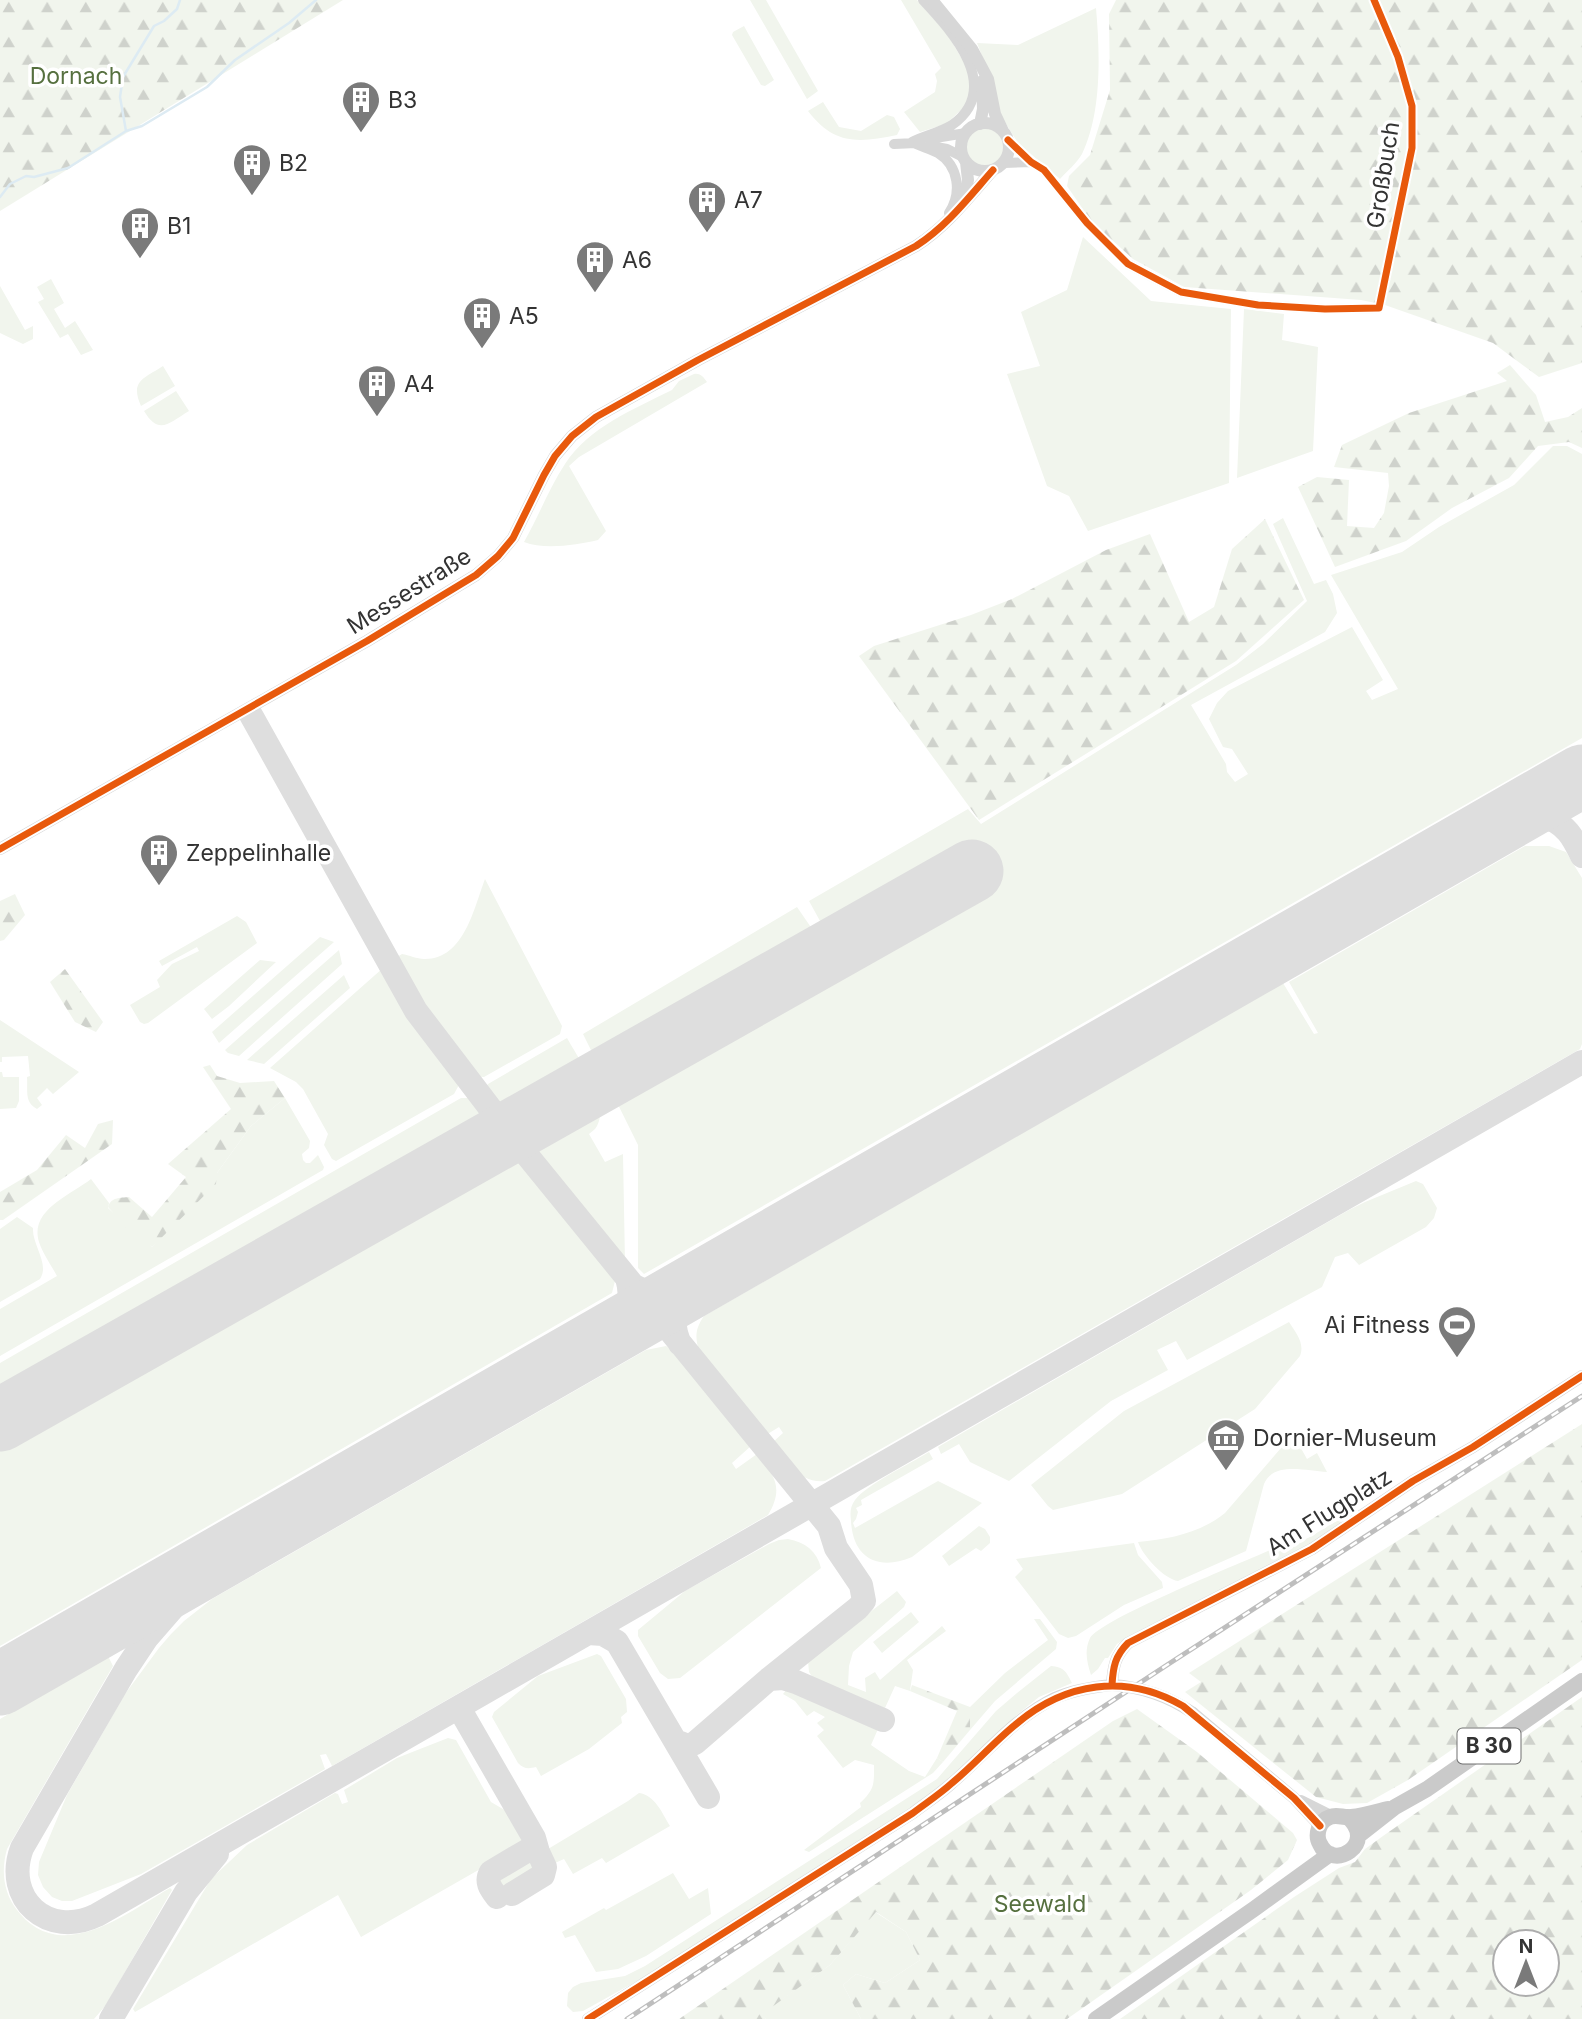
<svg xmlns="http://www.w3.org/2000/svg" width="1582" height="2019" font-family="Inter,sans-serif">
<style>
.green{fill:#f1f5ed}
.forest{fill:url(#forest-firs);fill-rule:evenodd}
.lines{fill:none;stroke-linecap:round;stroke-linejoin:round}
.stream{stroke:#ddebf3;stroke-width:2.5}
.taxiway{stroke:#dedede;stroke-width:24}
.runway{stroke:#dedede;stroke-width:63}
.minor{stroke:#d7d7d7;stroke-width:10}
.tertiary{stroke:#d7d7d7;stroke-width:12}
.primary{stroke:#cacaca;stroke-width:16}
.rail-casing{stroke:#bebebe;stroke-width:5}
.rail{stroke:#fff;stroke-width:2.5;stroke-dasharray:8;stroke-linecap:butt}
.tertiary-bridge{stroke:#d7d7d7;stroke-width:12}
.cycleway-casing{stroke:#fff;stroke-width:11}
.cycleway{stroke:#e8590c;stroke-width:7}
.labels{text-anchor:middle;stroke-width:7;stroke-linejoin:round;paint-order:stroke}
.shield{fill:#fff;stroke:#707070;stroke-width:2}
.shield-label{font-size:21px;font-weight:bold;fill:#333}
.park-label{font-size:23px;fill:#56703f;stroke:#fff}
.poi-label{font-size:23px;fill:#333;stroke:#fff;text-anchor:start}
.street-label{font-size:23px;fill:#333;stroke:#fff}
</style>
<defs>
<pattern id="forest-firs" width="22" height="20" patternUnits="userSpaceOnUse" patternTransform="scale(1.75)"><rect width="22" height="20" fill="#f1f5ed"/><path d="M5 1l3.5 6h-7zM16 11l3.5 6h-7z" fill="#cfd2cc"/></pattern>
</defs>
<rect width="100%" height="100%" fill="#fff"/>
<path class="green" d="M750 0H766L818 91 807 99Z
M901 0H917L947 34 970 72 969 97 965 106 946 124 920 132 904 112 935 92 937 81 935 74 941 68Z
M1096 8C1100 53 1102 113 1082 154 1077 163 1067 171 1060 179L1018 143 1001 116 991 79 977 43 1018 45Z
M744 26 774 80 765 86 761 85 732 35 733 32Z
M823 102 839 127 861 131 887 115 894 117 900 129 897 135C858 143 834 145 808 111Z
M966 147a19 19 0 1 1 38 0a19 19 0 1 1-38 0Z
M1083 237 1151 301 1231 309 1229 483 1088 531 1069 496 1047 486 1007 374 1040 366 1021 312 1067 290Z
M51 279 64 303 54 309 65 328 75 321 93 350 81 355 68 334 60 338 38 302 44 299 37 287Z
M0 286 25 330 33 326V339L23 344 0 333Z
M1244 309 1284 314 1282 340 1318 347 1313 451 1237 478Z
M163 366 175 386 141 406C130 381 143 379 163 366Z
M694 374C701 373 703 377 707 382L579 457 569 466 606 531 598 540C577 545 544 550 524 542 539 516 549 488 565 464 589 427 634 409 672 390L679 381Z
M176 391 189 411C169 423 159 436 144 411Z
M1553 446H1567L1582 454V738L644 1274 638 1268V1145L583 1034 797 907 830 955 836 950 809 901 968 809 981 824 1236 665 1263 644 1307 601 1273 524 1283 518 1314 584 1326 580 1333 594 1337 613 1325 632 1191 705 1226 764 1227 772 1235 782 1248 774 1232 749 1223 747 1209 719 1217 703 1228 691 1352 627 1383 680 1366 691 1372 700 1398 689 1331 575 1402 552 1439 527 1514 485Z
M1525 846H1549L1566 852 1582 878V1044L1580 1049 825 1481C799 1484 786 1460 773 1442L783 1433 779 1427 766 1435 699 1351C695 1337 695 1329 704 1316L1283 983 1314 1034 1318 1033 1289 982Z
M485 879 562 1026 560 1034 484 1077 471 1076C441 1040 415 1001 392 960L402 954C409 955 417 959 424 959 464 960 474 908 485 879Z
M237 916 246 922 257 943 148 1023 144 1024 140 1022 130 1005 160 987 157 980 172 964 199 951 197 947 162 966 159 961Z
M320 937 334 942 219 1043 212 1032Z
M339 950 342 964 239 1056 228 1053 225 1050Z
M260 960 276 962 229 1006 212 1019 204 1009Z
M383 968 411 1014 458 1077 460 1083 454 1094 336 1161 332 1159 324 1145 328 1134 303 1089 296 1082 270 1068Z
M344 975 350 988 264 1064 247 1060Z
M0 1020 79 1072 53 1094 47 1088 37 1098 42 1105 37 1109C24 1102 28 1091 27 1077L30 1076 28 1056 2 1057V1062H0Z
M567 1038C579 1060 610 1101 597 1126 595 1130 591 1132 589 1134L605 1162 623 1154 625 1263 485 1091 488 1084Z
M0 1072H2L3 1077H19V1101L16 1108 0 1109Z
M285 1098 310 1141 309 1148 302 1154 303 1160 306 1163H310L318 1155 324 1167 323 1170 0 1356V1309L57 1276C51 1265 43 1254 39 1242 29 1210 71 1195 91 1179L109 1203 108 1208 152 1247 217 1173 251 1126Z
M461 1098H474L616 1277 612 1293 0 1646V1363Z
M1416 1181 1423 1184 1437 1208 1434 1218 1426 1227 1359 1265 1348 1253 1335 1257 1322 1287 1187 1360 1176 1341 1157 1350 1168 1370 1111 1401 1009 1481 970 1462 959 1444 941 1454 938 1447 1349 1210 1365 1202Z
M17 1217 33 1228C32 1245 50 1264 40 1279L0 1302V1229Z
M1289 1322C1296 1333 1305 1343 1300 1356L1255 1409 1122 1494 1053 1510 1048 1506 1031 1485 1124 1411Z
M666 1346 678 1355 751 1446 732 1463 736 1469 757 1454C775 1476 784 1488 768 1515L332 1766 326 1754 320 1755 325 1769 141 1874 72 1901H62L52 1897 43 1887 38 1875 39 1862 67 1795 125 1694 159 1648 171 1634 184 1621 212 1599 646 1350Z
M1293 1434 1307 1459 1317 1453 1327 1472C1307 1471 1273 1461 1264 1484L1246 1551 1178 1581C1164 1579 1143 1556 1138 1542 1170 1539 1200 1533 1225 1513Z
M929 1452 933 1459 861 1500 862 1505 856 1508 858 1512 856 1519 853 1523 855 1528 938 1481 982 1503 912 1557C879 1571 853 1559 851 1521 850 1513 850 1507 855 1500 867 1484 910 1464 929 1452Z
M1352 1515 1354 1517 1296 1553 1132 1635 1117 1644 1108 1658H1105L1098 1669 1091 1675C1087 1662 1084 1651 1090 1638 1102 1618 1249 1560 1279 1546 1306 1547 1326 1522 1352 1515Z
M979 1526 985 1529 990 1537V1543L981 1551 976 1548 949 1566 942 1556Z
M788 1539C805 1542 817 1551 821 1568L680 1678 668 1679 660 1673 638 1636V1630L685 1591 769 1544 779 1540Z
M1134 1543 1138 1555 1162 1582 1163 1588 1124 1605 1076 1636 1068 1638 1059 1634 1015 1577 1023 1569 1016 1559Z
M897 1591 906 1602 904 1607 853 1652 849 1666 848 1685 866 1692 865 1678 875 1672 880 1680 942 1626 946 1631 907 1660 913 1670 910 1691 895 1686 885 1708 813 1678 809 1672 808 1661Z
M911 1612 919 1622 882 1653 873 1642Z
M1034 1619H1040L1057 1642 1056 1649 995 1701 970 1730V1707L1005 1673 1048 1640Z
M597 1654 601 1656 626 1699 627 1712 621 1717 622 1723 589 1749 541 1776 536 1767C528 1769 524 1769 518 1763L492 1717 494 1712 538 1676Z
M108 1656 113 1666 7 1849C1 1870 3 1892 17 1910 61 1967 126 1913 170 1888L172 1890 106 2005 94 2019H0V1719Z
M1051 1666C1064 1667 1066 1671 1072 1683L1039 1697 1018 1714 952 1777 908 1810 655 1971 583 2011 573 2012 567 2006 568 1993 573 1987 581 1983 625 1976 645 1966 937 1779 996 1711 1017 1693Z
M787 1689 878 1729 871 1745 909 1771 925 1777 937 1758 943 1762 933 1773 809 1852 804 1850 861 1807 860 1803C875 1789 874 1784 874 1765L855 1760 843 1768 817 1736 824 1730 817 1723 825 1717 814 1711 807 1716 795 1701 783 1694Z
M448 1738 456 1740 491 1802 508 1812 526 1843 361 1937 338 1895 135 2012 133 2009 211 1879 247 1845 335 1793 338 1794 342 1804 348 1802 344 1790 397 1758Z
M639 1793C655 1795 662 1813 670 1826L606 1863 602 1858 573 1874 564 1859 555 1863H550L546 1857 548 1849 628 1801Z
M528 1858 535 1862 538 1868 537 1874 498 1895 492 1882 494 1877Z
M673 1873 689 1899 708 1888 711 1914 646 1956 618 1969 596 1972 575 1935 565 1938 562 1932 604 1908 606 1910Z
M875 1912 906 1932 920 1960 885 1983 856 1974 843 1985 861 2019H766L760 2015 830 1965Z"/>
<path class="forest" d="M0 0H343L0 211Z
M1116 0H1582V363L1539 377 1493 343 1385 305 1361 300 1184 287 1133 259 1091 221 1067 186 1069 176 1090 155 1110 90 1109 14Z
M1510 365 1536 395 1545 422 1568 417 1582 408V448L1569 442 1538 446 1509 478 1452 508 1406 541 1335 567 1298 487 1317 477 1349 480 1347 526 1374 528 1384 513 1389 486 1388 473 1334 467 1342 445 1409 413 1507 381 1497 373Z
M1265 519 1304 600 1236 661 979 820 859 656 874 646 971 615 1012 599 1106 550 1150 534 1189 622 1214 607 1232 549Z
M15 894 25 915 4 940 0 941V901Z
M65 969 103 1022 96 1032 75 1022 50 982Z
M210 1065 217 1076 240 1083 274 1081 285 1098 251 1126 217 1173 216 1184 152 1247 128 1230 108 1207C111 1197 120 1198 129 1197L152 1217 186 1177 168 1164 231 1109 203 1067Z
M113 1120 112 1144 3 1220H0V1192L37 1170 66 1135 85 1148 98 1124Z
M1582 1424V1660L1408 1780 1367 1803 1343 1804 1316 1797 1185 1692 1201 1682 1189 1673Z
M912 1685 970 1707V1730L943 1762 937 1758 957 1711 910 1691Z
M1582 1697V2019H1120L1294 1897 1339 1868 1355 1862 1365 1849 1383 1836ZM1505 1942H1547V1984H1505Z
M1137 1709 1197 1752 1293 1833 1297 1840 1288 1860 1251 1890 1067 2019H861L843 1985 856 1974 885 1983 920 1960 906 1932 876 1912 830 1965 761 2015 766 2019H679L1113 1721Z"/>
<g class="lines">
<path class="stream" d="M126 131 120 97 123 77 154 26 164 21 177 9 180 0
M0 197 10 184 26 176 34 177 68 168 126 131 142 126 207 87 235 60 289 23 316 0"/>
<path class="taxiway" d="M251 715 416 1011 509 1133 829 1526 836 1548 861 1585 864 1601 858 1608 769 1679 695 1743 688 1746 675 1741
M1502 822C1524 813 1551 812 1568 832 1574 839 1578 848 1582 856
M634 1286C659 1299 669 1298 694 1286 675 1304 669 1319 680 1344
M611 1334C627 1316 634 1302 627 1278
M257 1537 199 1582 179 1601 146 1639 126 1669 22 1848C3 1899 48 1939 97 1915L1582 1062
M588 1633 603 1634 617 1642 708 1797
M769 1679 783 1678 796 1682 883 1720
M459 1708 534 1838 538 1852 545 1867 543 1875 512 1894
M497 1897C491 1889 485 1882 491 1872L530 1849 534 1843V1838
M111 2019 186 1892 217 1854"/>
<path class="runway" d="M0 1420 972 871
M0 1684 1582 776"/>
<path class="minor" d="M929 139 966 133
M1008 140 1031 162 1044 170 1087 223 1128 264 1181 292 1258 305 1325 309 1379 308 1412 148V106L1398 57 1374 0
M912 142C924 136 941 132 952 125 1004 88 952 31 923 0
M912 142C920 146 930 149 938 153 959 166 962 193 949 213
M894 144 916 143
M931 146 947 149 963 157
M1004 163 1031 162"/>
<path class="tertiary" d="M932 0 972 49 988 79 995 114 1003 131
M961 147a24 24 0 1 1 48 0a24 24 0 1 1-48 0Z
M980 124 983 109 982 81
M963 202 968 180 966 162
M0 849 367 641 476 575 498 556 513 538 544 475 555 456 572 436 596 417 698 360 916 246C947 226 969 197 993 170
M1193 1713 1294 1798 1320 1826
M1301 1801 1331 1816
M588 2019 913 1813C926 1803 940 1794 952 1783 986 1754 1014 1718 1055 1698 1073 1690 1093 1687 1112 1685 1113 1667 1115 1656 1128 1643L1312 1549 1413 1481 1473 1447 1582 1376"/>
<path class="primary" d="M1348 1817C1378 1844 1332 1872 1320 1844 1317 1839 1317 1834 1319 1828 1321 1823 1324 1819 1330 1817 1337 1814 1343 1818 1351 1817 1363 1816 1376 1812 1388 1809
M1358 1836 1395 1807 1427 1789 1582 1681
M1096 2019 1254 1909 1330 1854"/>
<defs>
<path id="rail" d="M627 2019 1167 1665 1582 1396"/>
</defs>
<use href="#rail" class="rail-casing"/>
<use href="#rail" class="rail"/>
<path class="tertiary-bridge" d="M1112 1685C1143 1687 1168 1696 1193 1713"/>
<defs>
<path id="cycleway" d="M1008 140 1031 162 1044 170 1087 223 1128 264 1181 292 1258 305 1325 309 1379 308 1412 148V106L1398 57 1374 0
M0 849 367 641 476 575 498 556 513 538 544 475 555 456 572 436 596 417 698 360 916 246C947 226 969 197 993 170
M1112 1685C1113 1667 1115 1656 1128 1643L1312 1549 1413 1481 1473 1447 1582 1376
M588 2019 913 1813C926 1803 940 1794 952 1783 974 1765 993 1743 1015 1725 1065 1682 1126 1673 1183 1706L1294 1798 1320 1826"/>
</defs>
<use href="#cycleway" class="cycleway-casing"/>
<use href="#cycleway" class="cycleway"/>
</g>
<defs>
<symbol id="building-pin" viewBox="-11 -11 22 30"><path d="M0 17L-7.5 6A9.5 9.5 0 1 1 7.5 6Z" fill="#7a7a7a" stroke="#fff"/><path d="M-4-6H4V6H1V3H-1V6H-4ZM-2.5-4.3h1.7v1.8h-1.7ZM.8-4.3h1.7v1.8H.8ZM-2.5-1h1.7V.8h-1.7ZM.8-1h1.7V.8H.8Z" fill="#fff"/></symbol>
<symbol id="stadium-pin" viewBox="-11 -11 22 30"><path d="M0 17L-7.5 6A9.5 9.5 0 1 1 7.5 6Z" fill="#7a7a7a" stroke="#fff"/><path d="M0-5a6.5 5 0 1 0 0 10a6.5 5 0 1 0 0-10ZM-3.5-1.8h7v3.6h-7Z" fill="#fff"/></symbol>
<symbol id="museum-pin" viewBox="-11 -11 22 30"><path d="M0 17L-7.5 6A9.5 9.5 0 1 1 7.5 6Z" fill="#7a7a7a" stroke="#fff"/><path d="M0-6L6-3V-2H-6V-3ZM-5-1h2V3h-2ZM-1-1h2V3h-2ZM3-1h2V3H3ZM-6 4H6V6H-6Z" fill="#fff"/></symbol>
</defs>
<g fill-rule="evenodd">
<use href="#building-pin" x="339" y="78" width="44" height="60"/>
<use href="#building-pin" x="230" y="141" width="44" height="60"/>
<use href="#building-pin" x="685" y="178" width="44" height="60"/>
<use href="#building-pin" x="118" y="204" width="44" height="60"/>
<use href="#building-pin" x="573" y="238" width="44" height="60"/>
<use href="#building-pin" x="460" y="294" width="44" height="60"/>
<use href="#building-pin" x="355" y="362" width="44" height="60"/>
<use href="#building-pin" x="137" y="831" width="44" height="60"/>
<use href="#stadium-pin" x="1435" y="1303" width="44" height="60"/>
<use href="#museum-pin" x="1204" y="1416" width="44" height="60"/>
</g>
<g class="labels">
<rect class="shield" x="1457.5" y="1728.5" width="63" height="35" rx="5"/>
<g class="shield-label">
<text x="1489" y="1753">B 30</text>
</g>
<g class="park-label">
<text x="76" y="84">Dornach</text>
<text x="1040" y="1912">Seewald</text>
</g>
<g class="poi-label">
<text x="388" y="108">B3</text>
<text x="279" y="171">B2</text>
<text x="734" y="208">A7</text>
<text x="167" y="234">B1</text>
<text x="622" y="268">A6</text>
<text x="509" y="324">A5</text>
<text x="404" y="392">A4</text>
<text x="186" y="861">Zeppelinhalle</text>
<text x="1430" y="1333" text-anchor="end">Ai Fitness</text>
<text x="1253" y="1446">Dornier-Museum</text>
</g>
<g class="street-label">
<text transform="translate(1383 175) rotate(-81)" y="8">Großbuch</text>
<text transform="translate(409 591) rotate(-32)" y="8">Messestraße</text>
<text transform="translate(1329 1512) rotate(-32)" y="8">Am Flugplatz</text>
</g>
</g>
<g transform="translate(1526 1963)"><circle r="33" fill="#ffffff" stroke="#adadad" stroke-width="2"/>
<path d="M0-5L12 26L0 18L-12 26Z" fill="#7a7a7a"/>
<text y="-10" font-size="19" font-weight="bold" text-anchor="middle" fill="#333333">N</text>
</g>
</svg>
